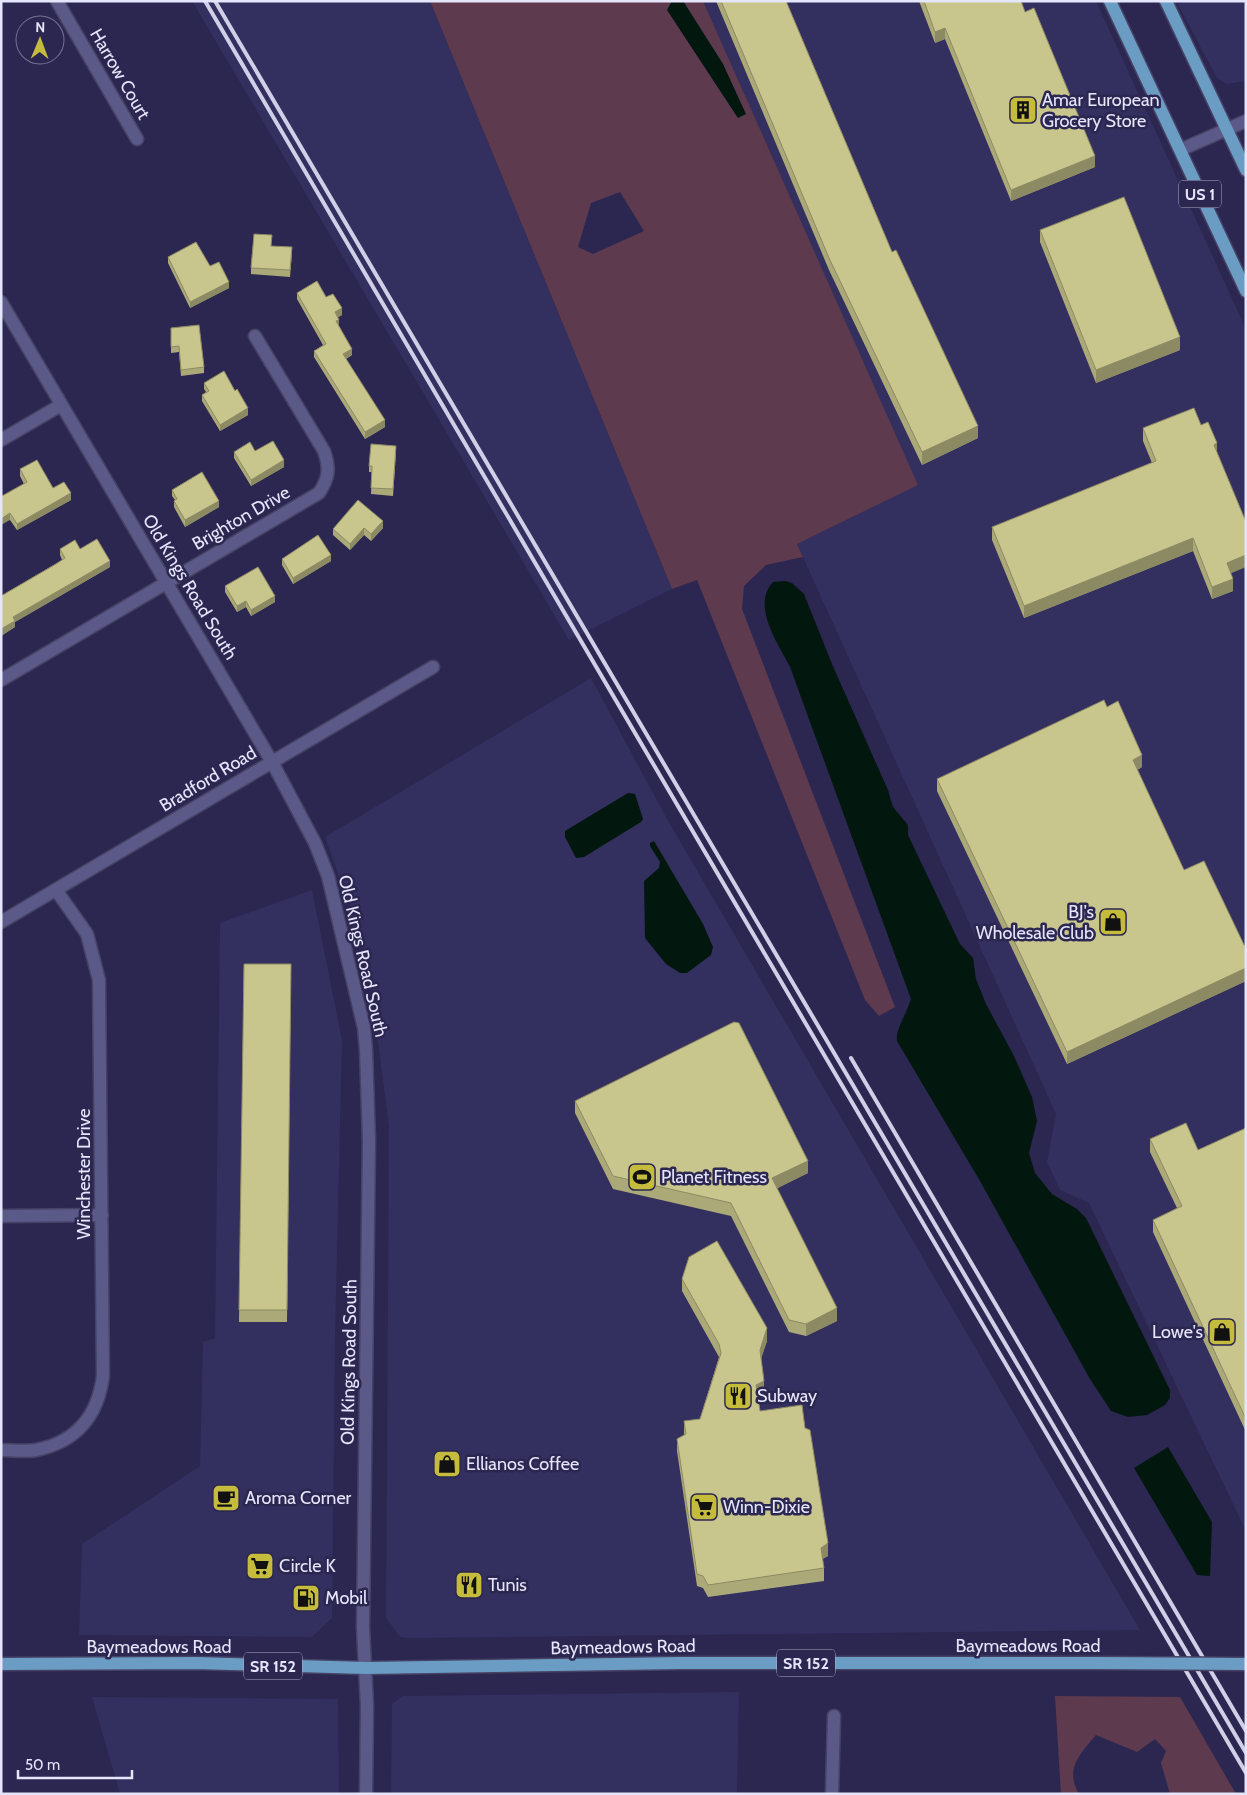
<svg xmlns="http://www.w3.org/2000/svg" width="1247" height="1795" font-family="Cabin,sans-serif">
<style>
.built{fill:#332f5f}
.green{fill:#5e3a4e;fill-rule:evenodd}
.water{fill:#02180f}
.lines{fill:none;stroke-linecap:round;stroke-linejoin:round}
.street-casing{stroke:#464265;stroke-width:15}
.secondary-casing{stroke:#464265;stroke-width:15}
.primary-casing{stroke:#464265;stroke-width:15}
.street{stroke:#5b5987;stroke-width:12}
.secondary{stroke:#5b5987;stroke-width:12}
.primary{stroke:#6b9dc4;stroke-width:12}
.rail{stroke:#d0cfe7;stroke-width:4}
.primary-bridge-casing{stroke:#464265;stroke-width:15;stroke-linecap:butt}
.primary-bridge{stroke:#6b9dc4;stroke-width:12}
.wall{fill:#aca979}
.shaded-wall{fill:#8c8a63}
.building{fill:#c8c58d;stroke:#8c8a63}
.labels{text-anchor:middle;stroke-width:5;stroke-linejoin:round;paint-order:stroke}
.shield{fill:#2b2751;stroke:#adacc8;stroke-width:1}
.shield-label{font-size:16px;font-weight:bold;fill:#e5e5fb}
.street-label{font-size:18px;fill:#e5e5fb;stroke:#2b2751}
.poi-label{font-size:18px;fill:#e5e5fb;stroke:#2b2751;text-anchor:start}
</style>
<rect width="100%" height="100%" fill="#2b2751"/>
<path class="built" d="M192 1H430L672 589 569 640Z
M703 1H1096L1246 329V1531L1089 1203 1060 1190 1047 1162 1056 1114 797 544 917 485Z
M1176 1H1246V81L1227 84 1217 78Z
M591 678 667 819 1140 1630 407 1638 400 1637 386 1618 389 1127 371 987 359 933 325 837Z
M312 890 342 1040 335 1337 332 1618 312 1637 79 1635 82 1544 200 1466 203 1342 215 1338 220 923Z
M739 1692 737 1794H391L392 1704 402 1696Z
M92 1697 338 1699 339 1794H120Z"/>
<path class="green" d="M430 1H672L668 11 738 118 723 64 683 1H703L918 485 797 544 803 557 766 565 744 586 742 609 895 1007 879 1016 865 1000 697 580 672 589ZM620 192 644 231 593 254 578 247 591 203Z
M1055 1696 1180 1697 1236 1794H1170L1161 1763 1166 1751 1155 1739 1137 1752 1096 1735C1081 1753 1064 1769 1079 1794H1061Z"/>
<path class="water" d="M672 1H683L723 64 746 114 738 118 667 10Z
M785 581 792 583 804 594 832 664 888 790 893 807 908 825V835L960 944 973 958 976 979 986 1004 1014 1056 1032 1097 1037 1121 1029 1153 1035 1173 1052 1194 1077 1209 1086 1218 1170 1390V1398L1165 1405 1147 1415 1128 1417 1111 1411 1090 1379 980 1181 897 1041C895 1030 907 1013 911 999L790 667C778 643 751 606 773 582Z
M628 793 635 794 643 819 641 822 584 857 576 858 565 837V831Z
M654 841 703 924 713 947 711 955 687 973H680L666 964 645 938 644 881 659 868 660 862 650 846V843Z
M1168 1447 1212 1522 1210 1576 1197 1575 1134 1468Z"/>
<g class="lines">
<defs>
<path id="street" d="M57 1 137 139
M1 440 61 405
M1 680 319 493C329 478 330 468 324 451L255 336
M1 922 433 667
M1 1216 102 1215
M1 1450C12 1450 25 1452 36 1450 77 1442 98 1415 103 1376L99 980 87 934 56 890
M832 1794 834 1716"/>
<path id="secondary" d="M1180 150 1246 121
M1 302 272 762 315 843 328 876 364 1028 366 1050 369 1141 363 1628 367 1706 366 1794"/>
<path id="primary" d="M1110 1 1246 291
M1166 1 1246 170
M1 1664 196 1663 366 1668 680 1663H1096"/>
</defs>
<use href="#street" class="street-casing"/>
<use href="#secondary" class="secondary-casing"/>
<use href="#primary" class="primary-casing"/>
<use href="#street" class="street"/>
<use href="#secondary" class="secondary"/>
<use href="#primary" class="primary"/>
<path class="rail" d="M205 1 1246 1773
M215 1 1246 1753
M851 1058 1246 1731"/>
<defs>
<path id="primary-bridge" d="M1096 1663 1246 1664"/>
</defs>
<use href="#primary-bridge" class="primary-bridge-casing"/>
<use href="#primary-bridge" class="primary-bridge"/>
</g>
<path class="wall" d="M716 1H786L892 252 978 438 922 465 829 270Z
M919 1H1021L1025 12 1095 167 1011 201 945 39 935 43Z
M1040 230 1180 350 1096 383 1040 242Z
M271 246 292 253 290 277 251 274V268Z
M168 257 229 288 190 308 168 263Z
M297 293 326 297 342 315 338 317 339 326 352 355 346 359 385 427 365 439 314 357V351L323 345 297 299Z
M171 328 204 367V373L181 376 179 352 171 353Z
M204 383 248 415 220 431 202 401V395L206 392 204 389Z
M1143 428 1217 452 1233 591 1212 599 1193 551 1024 618 992 540V527L1152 463 1143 441Z
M234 452 284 467 251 486 234 458Z
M396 452 393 496 371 494 372 472H369V466Z
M20 469 53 488 71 500 17 530 10 520 2 496 24 484 20 476Z
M172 490 219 507 185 527 174 507V501L175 500 172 496Z
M383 528 371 541 364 535 350 550 333 535V529Z
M60 549H80L110 567 15 622V627L1 636V596L62 560 60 555Z
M282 559 331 561 293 584 282 565Z
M225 586 275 602 251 616 246 607 237 612 225 592Z
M1107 707 1142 767 1137 770 1184 870 1246 949V981L1067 1064 937 791V779Z
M244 964H291L287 1322H239Z
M575 1101 808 1173 777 1188 837 1321 806 1336 789 1332 731 1216 613 1189 575 1113Z
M1246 1128V1432L1153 1232V1220L1177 1208 1150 1152V1139L1198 1150Z
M682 1279 767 1341 761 1358 764 1393 758 1397 760 1411 805 1428 828 1556 822 1559 824 1568V1581L708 1597 703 1588 697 1586 677 1451V1439L684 1435V1421L700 1419 719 1357 682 1291Z"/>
<path class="shaded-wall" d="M945 28V39L935 43V32Z
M1095 156V167L1011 201V190Z
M229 282V288L190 308V302Z
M342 308V315L335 319V312Z
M339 320V326L336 328V321Z
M1180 337V350L1096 383V370Z
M352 349V355L343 360V354Z
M248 408V415L220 431V425Z
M385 420V427L365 439V432Z
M978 426V438L922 465V452Z
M1217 443V456L1214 445Z
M284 460V467L251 486V480Z
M71 493V500L17 530V524Z
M219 501V507L185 527V520Z
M10 513V520L1 525V519Z
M383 521V528L371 541V534Z
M364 528V535L350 550V544Z
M1193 538V551L1024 618V606Z
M331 555V561L293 584V578Z
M1246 555V567L1227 575V563Z
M110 561V567L15 622V627L1 636V629L13 617Z
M1233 579V591L1212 599V587Z
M275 596V602L251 616V610Z
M246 601V607L237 612V606Z
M1142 755V767L1133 773V760Z
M1246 968V981L1067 1064V1052Z
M808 1161V1173L772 1191V1178Z
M837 1308V1321L806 1336V1324Z
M767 1328V1341L760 1362V1350Z
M764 1381V1393L756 1398V1385Z
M828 1543V1556L821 1560V1548Z"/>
<path class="building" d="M721 1H786L892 252 896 250 978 426 922 452 829 258Z
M924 1H1021L1025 12 1034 8 1095 156 1011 190 945 28 935 32Z
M1124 197 1180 337 1096 370 1040 230Z
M254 234 272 235 271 246 292 247 290 270 251 268Z
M196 242 210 266 219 262 229 282 190 302 168 257Z
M317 281 326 297 333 294 342 308 335 312 339 320 336 321 352 349 343 354 385 420 365 432 314 351 326 344 297 293Z
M199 325 204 367 181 370 179 346 171 347V328Z
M224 371 235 391 237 389 248 408 220 425 202 395 209 391 204 383Z
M1194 408 1201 425 1208 422 1217 443 1214 445 1246 522V555L1227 563 1233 579 1212 587 1193 538 1024 606 992 527 1156 461 1143 428Z
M273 441 284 460 251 480 234 452 250 442 255 451Z
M371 444 396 446 393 489 371 488 372 466H369Z
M37 460 53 488 64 482 71 493 17 524 10 513 1 519V494L2 496 27 482 20 469Z
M202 472 219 501 185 520 174 501 177 499 172 490Z
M358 500 383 521 371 534 364 528 350 544 333 529Z
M318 535 331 555 293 578 282 559Z
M97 539 110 561 13 617 15 621 1 629V596L56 564 65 558 60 549 75 540 80 549Z
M258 567 275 596 251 610 246 601 237 606 225 586Z
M1104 700 1107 707 1118 701 1142 755 1133 760 1184 870 1204 861 1246 949V968L1067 1052 937 779Z
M244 964H291L287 1310H239Z
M734 1022 739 1023 808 1161 772 1178 837 1308 806 1324 789 1320 731 1203 613 1176 575 1101Z
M1186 1123 1198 1150 1246 1128V1419L1153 1220 1182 1206 1150 1139Z
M717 1241 767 1328 760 1350 764 1381 756 1385 760 1411 802 1405 805 1428 810 1430 828 1543 821 1548 824 1568 708 1585 703 1576 697 1574 677 1439 686 1434 684 1421 700 1419 721 1353 719 1344 682 1279 689 1257Z"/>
<defs>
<symbol id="building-square" viewBox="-11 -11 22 22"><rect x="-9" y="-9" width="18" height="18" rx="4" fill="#c5bc3d" stroke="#2b2751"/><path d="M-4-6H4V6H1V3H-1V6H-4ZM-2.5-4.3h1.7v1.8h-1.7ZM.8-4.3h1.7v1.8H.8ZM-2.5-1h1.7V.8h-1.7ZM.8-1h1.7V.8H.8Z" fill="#111"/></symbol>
<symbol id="shop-square" viewBox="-11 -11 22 22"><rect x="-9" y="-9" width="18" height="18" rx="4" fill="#c5bc3d" stroke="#2b2751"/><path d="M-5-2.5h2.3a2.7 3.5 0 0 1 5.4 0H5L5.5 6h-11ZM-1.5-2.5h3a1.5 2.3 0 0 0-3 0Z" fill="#111"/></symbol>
<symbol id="stadium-square" viewBox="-11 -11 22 22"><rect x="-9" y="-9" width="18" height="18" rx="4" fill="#c5bc3d" stroke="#2b2751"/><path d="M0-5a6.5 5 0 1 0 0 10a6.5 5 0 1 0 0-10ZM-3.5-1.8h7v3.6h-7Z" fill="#111"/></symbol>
<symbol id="restaurant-square" viewBox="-11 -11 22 22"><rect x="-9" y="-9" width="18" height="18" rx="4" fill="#c5bc3d" stroke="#2b2751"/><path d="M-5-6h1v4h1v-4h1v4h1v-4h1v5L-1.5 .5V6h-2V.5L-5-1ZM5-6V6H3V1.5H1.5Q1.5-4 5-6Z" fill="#111"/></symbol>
<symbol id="cafe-square" viewBox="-11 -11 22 22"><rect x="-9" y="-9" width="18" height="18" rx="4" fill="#c5bc3d" stroke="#2b2751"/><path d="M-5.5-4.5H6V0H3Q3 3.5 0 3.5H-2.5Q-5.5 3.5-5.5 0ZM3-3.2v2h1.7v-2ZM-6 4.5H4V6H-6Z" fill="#111"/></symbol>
<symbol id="supermarket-square" viewBox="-11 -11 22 22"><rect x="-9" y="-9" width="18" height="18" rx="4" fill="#c5bc3d" stroke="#2b2751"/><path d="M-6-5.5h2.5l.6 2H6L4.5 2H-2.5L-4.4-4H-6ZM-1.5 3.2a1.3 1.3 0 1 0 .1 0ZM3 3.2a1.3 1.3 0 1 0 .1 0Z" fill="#111"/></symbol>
<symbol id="fuel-square" viewBox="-11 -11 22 22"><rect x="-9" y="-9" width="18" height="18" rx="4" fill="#c5bc3d" stroke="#2b2751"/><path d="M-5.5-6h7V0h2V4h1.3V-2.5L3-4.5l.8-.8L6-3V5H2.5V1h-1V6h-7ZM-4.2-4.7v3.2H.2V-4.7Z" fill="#111"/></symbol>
</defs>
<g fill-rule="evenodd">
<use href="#building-square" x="1007" y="94" width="32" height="32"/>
<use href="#shop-square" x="1097" y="906" width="32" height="32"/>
<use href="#stadium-square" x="626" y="1161" width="32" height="32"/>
<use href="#shop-square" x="1206" y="1316" width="32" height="32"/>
<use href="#restaurant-square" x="722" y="1380" width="32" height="32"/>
<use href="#shop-square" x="431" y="1448" width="32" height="32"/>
<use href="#cafe-square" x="210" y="1482" width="32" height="32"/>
<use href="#supermarket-square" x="688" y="1491" width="32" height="32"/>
<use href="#supermarket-square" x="244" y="1550" width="32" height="32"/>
<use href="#restaurant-square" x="453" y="1569" width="32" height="32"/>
<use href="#fuel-square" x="290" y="1582" width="32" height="32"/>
</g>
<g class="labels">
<g class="shield">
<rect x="1179" y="180.5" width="42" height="27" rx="4"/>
<rect x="777" y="1649.5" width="58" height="27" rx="4"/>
<rect x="244" y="1652.5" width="58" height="27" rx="4"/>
</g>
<g class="shield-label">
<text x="1200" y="200">US 1</text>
<text x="806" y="1669">SR 152</text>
<text x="273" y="1672">SR 152</text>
</g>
<g class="street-label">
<text transform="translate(120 74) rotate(60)" y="6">Harrow Court</text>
<text transform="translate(241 518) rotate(-30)" y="6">Brighton Drive</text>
<text transform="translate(190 587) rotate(59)" y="6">Old Kings Road South</text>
<text transform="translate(208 779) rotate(-31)" y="6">Bradford Road</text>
<text transform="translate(363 956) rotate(77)" y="6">Old Kings Road South</text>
<text transform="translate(84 1174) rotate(-90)" y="6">Winchester Drive</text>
<text transform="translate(349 1362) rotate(-89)" y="6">Old Kings Road South</text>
<text x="1028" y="1652">Baymeadows Road</text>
<text x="159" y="1653">Baymeadows Road</text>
<text transform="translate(623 1647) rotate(-1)" y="6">Baymeadows Road</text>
</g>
<g class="poi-label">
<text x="1042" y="106">Amar European<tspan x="1042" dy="21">Grocery Store</tspan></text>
<text x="1094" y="918" text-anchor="end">BJ's<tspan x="1094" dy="21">Wholesale Club</tspan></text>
<text x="661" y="1183">Planet Fitness</text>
<text x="1203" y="1338" text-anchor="end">Lowe's</text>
<text x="757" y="1402">Subway</text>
<text x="466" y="1470">Ellianos Coffee</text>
<text x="245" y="1504">Aroma Corner</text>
<text x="723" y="1513">Winn-Dixie</text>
<text x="279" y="1572">Circle K</text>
<text x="488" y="1591">Tunis</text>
<text x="325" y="1604">Mobil</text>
</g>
</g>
<rect width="1247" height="1795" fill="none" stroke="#e5e5fb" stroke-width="5"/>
<g transform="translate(40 40) rotate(1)"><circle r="24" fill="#2b2751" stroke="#757395"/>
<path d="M0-4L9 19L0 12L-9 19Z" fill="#c5bc3d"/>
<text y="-8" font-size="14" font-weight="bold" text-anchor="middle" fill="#e5e5fb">N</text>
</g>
<path d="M18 1770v8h114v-8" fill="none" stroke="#e5e5fb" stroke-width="2.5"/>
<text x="25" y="1770" font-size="15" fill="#e5e5fb" stroke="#2b2751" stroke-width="4" paint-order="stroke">50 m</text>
</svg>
